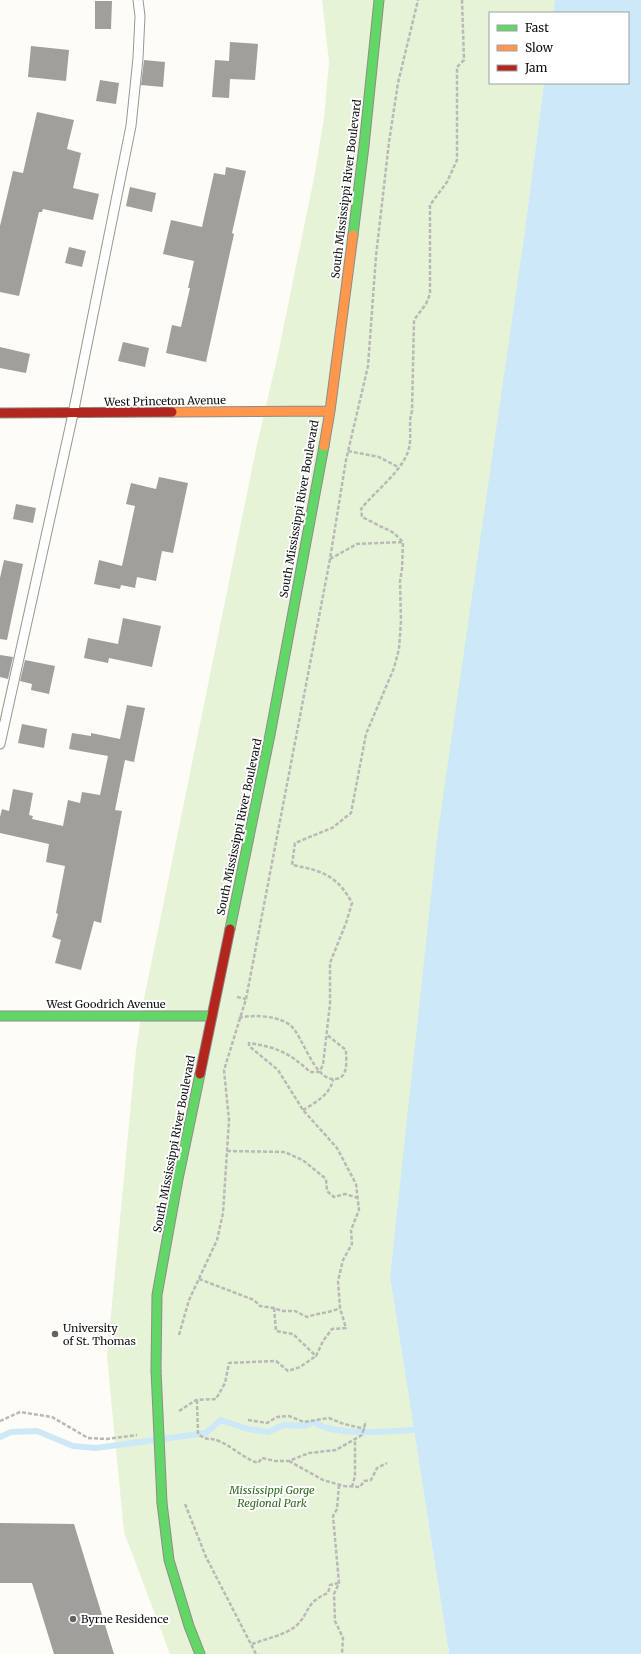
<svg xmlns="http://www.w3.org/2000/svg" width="641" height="1654" font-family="Merriweather,serif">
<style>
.green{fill:#e7f3d7}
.water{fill:#cde8f7}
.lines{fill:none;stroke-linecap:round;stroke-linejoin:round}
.stream{stroke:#cde8f7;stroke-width:6}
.building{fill:#a19f9c}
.lane-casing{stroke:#979795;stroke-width:11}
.fast-casing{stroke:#8e8d8b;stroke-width:11}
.slow-casing{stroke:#8e8d8b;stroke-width:11}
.jam-casing{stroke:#8e8d8b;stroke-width:11}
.path{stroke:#b9b9b8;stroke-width:2.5;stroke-dasharray:4 2;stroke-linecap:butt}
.lane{stroke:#fffffe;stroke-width:9}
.fast{stroke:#63d668;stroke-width:9}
.slow{stroke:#ff974d;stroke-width:9}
.jam{stroke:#b3261e;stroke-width:9}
.fast-bridge-casing{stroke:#8e8d8b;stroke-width:11;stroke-linecap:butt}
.fast-bridge{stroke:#63d668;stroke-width:9}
.poi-dot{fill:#646362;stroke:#fff;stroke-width:1.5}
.labels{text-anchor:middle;stroke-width:4;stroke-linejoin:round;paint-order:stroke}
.street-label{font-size:11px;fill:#111;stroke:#fff}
.poi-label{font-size:11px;fill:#111;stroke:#fff;text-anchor:start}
.park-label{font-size:11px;font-style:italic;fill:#2f6b1f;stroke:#fff}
</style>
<rect width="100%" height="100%" fill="#fdfcf7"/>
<path class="green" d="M322 0H555L553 13H490V83H544L390 1277 449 1654H170L124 1532 107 1357 136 1050 144 999 256 449 278 354 314 178 324 118 329 62Z"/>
<path class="water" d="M555 0H641V1654H449L390 1277 438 831 524 237 544 83H628V13H553Z"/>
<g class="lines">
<path class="stream" d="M0 1437 11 1432 37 1431 73 1446 96 1448 206 1433 221 1420 248 1429 268 1432 284 1425 304 1426 314 1422C335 1437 388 1431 414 1430"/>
</g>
<path class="building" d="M95 1H112L111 29H95Z
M230 42 258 44 255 80 230 79 229 98 212 97 215 60 229 61Z
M31 46 69 50 66 81 28 77Z
M144 60 165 62 163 87 141 85Z
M100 80 119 83 116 104 96 101Z
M37 112 74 120 67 149 81 153 73 188 99 194 93 220 43 209 42 212H39L19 296 0 292V226L13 171 23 173Z
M226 167 246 171 232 233 234 234 206 362 166 353 172 325 181 327 190 288H188L194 261 163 254 171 220 202 227 214 173 225 175Z
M130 187 156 193 152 212 126 206Z
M69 247 86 251 82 267 65 263Z
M123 342 149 348 145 367 118 361Z
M0 347 30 354 26 373 0 368Z
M159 477 188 483 173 553 162 551 156 581 137 577 135 588 121 585 120 589 94 584 99 560 122 566 135 506 126 504 131 483 156 489Z
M16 504 36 508 33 523 13 519Z
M4 560 23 564 7 640 0 639V578Z
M123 618 161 626 152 667 109 658 108 663 84 658 88 638 118 644Z
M0 655 13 657 8 679 0 677Z
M25 660 55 666 49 694 31 690 32 684 20 681Z
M127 705 145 708 134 762 125 760 115 810 122 811 101 923 94 921 81 970 55 963 61 940 52 937 58 914 56 913 65 866 46 862 49 844 0 833V817L2 809 9 811 13 789 33 793 29 815 33 816 32 819 63 826 68 800 80 803 82 792 100 795 108 756 69 749 72 733 91 736V733L120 739Z
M22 724 47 729 44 748 18 743Z
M0 1523 74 1524 114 1654H54L32 1583H0Z"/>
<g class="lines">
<defs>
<path id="lane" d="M0 744 73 414 131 126 138 58 140 16 138 0"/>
<path id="fast" d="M353 235 364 146 379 0
M230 929 270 735 324 446
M0 1016H212
M156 1370 157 1295 178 1179 200 1074
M162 1503 169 1560 189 1626 200 1654"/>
<path id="slow" d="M172 412 330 411
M324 446 330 411 353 235"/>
<path id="jam" d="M0 413 172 412
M200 1074 230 929"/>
</defs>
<use href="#lane" class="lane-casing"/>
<use href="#fast" class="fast-casing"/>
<use href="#slow" class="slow-casing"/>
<use href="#jam" class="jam-casing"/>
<path class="path" d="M348 451 379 457 398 467
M330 559 357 544 403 542
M237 997 246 999
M239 1018C252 1014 279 1016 290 1025 303 1035 314 1082 336 1079 349 1077 346 1060 346 1050L327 1035
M303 1110C315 1103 331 1094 333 1079
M227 1151 285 1152 304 1161 326 1179 327 1191 334 1197 345 1194 358 1198
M199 1279 254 1300 260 1306 274 1308 282 1311H295L307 1317C318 1313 329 1313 340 1308
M274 1308 276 1331 293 1334 316 1356 323 1341 332 1329 346 1328 340 1308 338 1281 343 1260 352 1244 351 1230 359 1210 356 1184 337 1148 303 1110 278 1070 249 1046V1043C276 1047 290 1053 310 1072H319L323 1065 330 1004V963L346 923 352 903C338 876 321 870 292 865L295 843 332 828 351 813 366 734 394 668 399 649 401 621 400 581 402 569 403 542 394 533 362 517 361 509C375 491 404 470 409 448 412 435 408 423 412 411L414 320 426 304 430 294V205L447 182 457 160V67L464 60 462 0
M179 1335 189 1300 217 1240 223 1213 229 1120 224 1070 246 999 330 559 346 460 368 366 376 256 389 142 398 83 418 0
M197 1400 198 1434C209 1442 210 1437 219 1441 233 1447 243 1458 258 1463L262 1458 275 1461H289L309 1453 336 1450 362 1435 366 1421
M179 1411 196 1400 216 1399 225 1383 229 1363 276 1361 288 1371 300 1367 316 1356
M248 1420 267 1423 277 1417 289 1416 304 1422 329 1418 344 1424 365 1429
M0 1421 20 1412 52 1417 88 1438 107 1439 137 1435
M289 1461 323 1480 344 1486 360 1487 364 1481 371 1480 377 1468 387 1463
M339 1485 337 1509 333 1516 339 1583 334 1594 335 1621 343 1638 342 1654
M352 1487 355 1476V1440
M185 1504 206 1557 256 1654
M252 1644C265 1639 285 1635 296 1626 311 1612 304 1603 328 1593L330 1585 338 1583"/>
<use href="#lane" class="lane"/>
<use href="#fast" class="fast"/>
<use href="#slow" class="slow"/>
<use href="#jam" class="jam"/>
<defs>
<path id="fast-bridge" d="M156 1370 162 1503"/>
</defs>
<use href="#fast-bridge" class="fast-bridge-casing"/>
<use href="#fast-bridge" class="fast-bridge"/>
</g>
<g class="poi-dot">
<circle cx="55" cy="1334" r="4"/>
<circle cx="73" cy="1619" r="4"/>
</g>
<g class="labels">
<g class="street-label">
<text transform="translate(346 189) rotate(-83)" y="4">South Mississippi River Boulevard</text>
<text transform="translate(165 401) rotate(-1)" y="4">West Princeton Avenue</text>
<text transform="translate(299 509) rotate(-80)" y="4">South Mississippi River Boulevard</text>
<text transform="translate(239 827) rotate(-78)" y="4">South Mississippi River Boulevard</text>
<text x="106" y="1008">West Goodrich Avenue</text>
<text transform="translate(174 1144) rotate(-79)" y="4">South Mississippi River Boulevard</text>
</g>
<g class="poi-label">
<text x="63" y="1332">University<tspan x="63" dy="13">of St. Thomas</tspan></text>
<text x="81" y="1623">Byrne Residence</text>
</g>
<g class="park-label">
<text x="272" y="1494">Mississippi Gorge<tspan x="272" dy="13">Regional Park</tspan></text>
</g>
</g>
<rect x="489" y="12" width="140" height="72" fill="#ffffff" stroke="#a0a0a0"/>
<rect x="497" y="25" width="20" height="6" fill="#63d668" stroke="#a0a0a0"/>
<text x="525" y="32" font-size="12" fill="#111111">Fast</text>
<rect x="497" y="45" width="20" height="6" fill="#ff974d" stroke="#a0a0a0"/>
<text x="525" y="52" font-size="12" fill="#111111">Slow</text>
<rect x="497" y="65" width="20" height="6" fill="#b3261e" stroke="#a0a0a0"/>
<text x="525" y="72" font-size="12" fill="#111111">Jam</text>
</svg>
